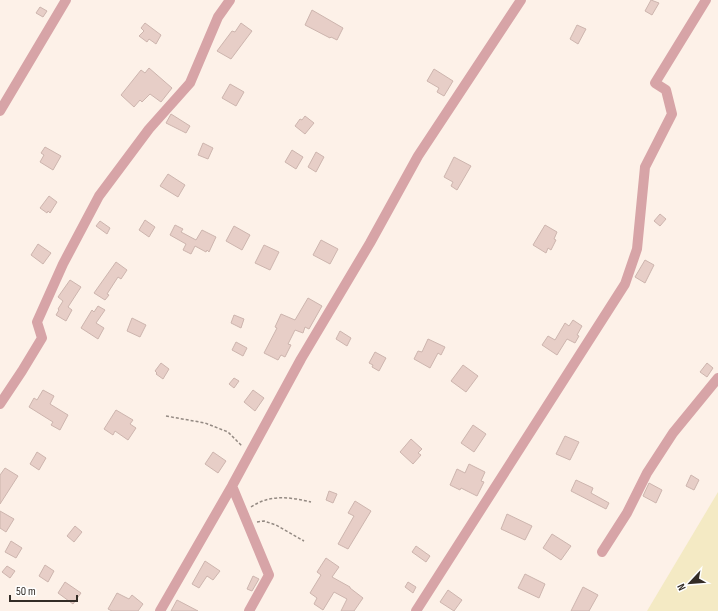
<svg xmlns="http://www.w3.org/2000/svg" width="718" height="611" font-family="'Sofia Sans Condensed',sans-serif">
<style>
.sand{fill:#f4eac4}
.building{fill:#e7cec7;stroke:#cdb5ae}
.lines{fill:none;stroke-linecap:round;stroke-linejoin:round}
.path{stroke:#948a83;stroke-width:1.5;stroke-dasharray:3 2;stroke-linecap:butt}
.minor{stroke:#d7a4a7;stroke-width:10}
</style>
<rect width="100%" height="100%" fill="#fdf1e8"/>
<path class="sand" d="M718 492V611H647Z"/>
<path class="building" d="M651 0 659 3 652 15 645 11Z
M40 7 47 11 43 17 36 13Z
M312 10 343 28 337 40 331 37 330 38 305 25Z
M145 23 161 35 156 44 149 39 147 42 139 36 144 31 141 28Z
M241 23 252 31 231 59 217 51 232 31 235 32Z
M577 25 586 29 578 44 570 39Z
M149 68 172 88 161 102 150 94 142 102 140 100 134 107 121 95 141 70 145 73Z
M434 69 453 81 444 96 437 92 439 88 427 81Z
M230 84 244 92 236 106 222 98Z
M171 114 190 126 186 133 166 123Z
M305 116 314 123 305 134 295 126 300 119 302 120Z
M203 143 213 148 208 159 198 155Z
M45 147 61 156 53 170 40 162 44 155 41 153Z
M292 150 303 157 296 169 285 162Z
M316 152 324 157 316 172 308 167Z
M454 157 471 166 457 190 451 186 453 182 444 177Z
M168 174 185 185 178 197 160 186Z
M49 196 57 202 50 213 48 211 47 213 40 208Z
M660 214 666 219 660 226 654 221Z
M145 220 155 227 149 237 139 230Z
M100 221 110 228 107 234 96 226Z
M175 225 183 229 181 232 196 240 202 230 216 237 209 252 207 250 206 252 195 246 191 254 183 250 186 244 170 235Z
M545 225 557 232 554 239 556 240 551 250 548 248 546 253 533 245Z
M234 226 250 235 242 250 226 241Z
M321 240 338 249 330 264 313 255Z
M38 244 51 253 43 264 31 255Z
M264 245 279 252 270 270 255 263Z
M645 260 654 265 645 283 635 277Z
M116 262 127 270 121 279 118 277 107 294 109 295 105 300 94 293Z
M70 280 81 287 68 307 72 310 66 321 56 315 59 310 58 309 63 301 58 297Z
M308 298 322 306 309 329 305 327 303 333 295 330 288 344 291 345 285 357 281 355 278 360 264 353 277 328 275 327 281 314 295 320Z
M98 306 105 310 96 323 104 328 98 339 81 328 92 310 94 312Z
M234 315 244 319 241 328 231 323Z
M132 318 146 325 140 337 127 331Z
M573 320 582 326 577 335 579 336 575 343 567 339 557 355 542 345 548 336 555 340 565 323 569 326Z
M340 331 351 338 347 346 336 339Z
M428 339 445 347 441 355 438 353 430 368 414 359 418 351 422 352Z
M236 342 247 348 243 356 232 350Z
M375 352 386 358 379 371 372 367 373 365 369 363Z
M161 363 169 369 163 379 156 374 157 373 155 371Z
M707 363 713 368 707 377 700 372Z
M463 365 478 376 466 392 451 381Z
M234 378 239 381 234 388 229 384Z
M43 390 54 396 50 404 68 415 60 430 51 425 53 422 29 407 34 398 37 400Z
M253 390 264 398 255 411 244 402Z
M116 410 133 420 130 424 136 428 128 440 115 431 113 435 104 429Z
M473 425 486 434 474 452 461 443Z
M565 436 579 442 570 460 556 454Z
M411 439 422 449 418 453 421 455 413 464 400 452Z
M37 452 46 458 39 470 30 464Z
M213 452 226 461 218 473 205 464Z
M469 464 485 472 481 481 484 482 477 496 461 488 460 490 450 485 457 469 465 473Z
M5 468 18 476 0 504V475Z
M691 475 699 480 694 490 686 486Z
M576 480 593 488 591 493 609 503 606 509 571 491Z
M649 483 662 490 656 503 643 496Z
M329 491 337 494 333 503 326 500Z
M355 501 371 511 348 549 338 544 354 516 348 513Z
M0 511 14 519 6 532 0 528Z
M507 514 532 526 525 540 501 529Z
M75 526 82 532 74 542 67 536Z
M552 534 571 546 561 560 543 548Z
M11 541 22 548 16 558 5 552Z
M416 546 430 556 426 562 412 552Z
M326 558 339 567 332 577 350 587V588L363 598 354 611H341L347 599 334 592 323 610 314 604 317 598 310 593 321 575 317 572Z
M205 561 220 571 213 580 207 576 199 588 192 584Z
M45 565 54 571 48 582 39 576Z
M7 566 15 571 10 578 2 572Z
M525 574 545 584 539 598 518 588Z
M253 576 259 579 252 591 247 589Z
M65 582 81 593 73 604 58 593Z
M408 582 416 587 413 593 405 587Z
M583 587 598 595 589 611H571Z
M448 590 462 600 454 611 440 602Z
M117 593 129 599 132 595 143 604 138 611H112L108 609Z
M177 600 198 611H171Z"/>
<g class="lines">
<path class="path" d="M166 416 205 423 228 432 242 446
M251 507C270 494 290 497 311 502
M257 522 264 521 276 525 304 541"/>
<path class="minor" d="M0 111 66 0
M0 404 22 371 42 338 37 322 63 264 99 196 149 129 190 83 218 17 230 0
M232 486 269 575 249 611
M602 552 627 513 647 473 673 433 718 378
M160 611 232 486 301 359 370 243 418 156 521 0
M416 611 625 284 637 249 645 167 672 114 666 90 655 83 706 0"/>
</g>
<g transform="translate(690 583) rotate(244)" stroke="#ffffff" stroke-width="3" paint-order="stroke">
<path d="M0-3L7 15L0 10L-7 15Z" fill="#332c26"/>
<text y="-6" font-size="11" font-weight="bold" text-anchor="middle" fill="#332c26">N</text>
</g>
<path d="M10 595v6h67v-6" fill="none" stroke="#332c26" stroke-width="2"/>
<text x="16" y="595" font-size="12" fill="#332c26" stroke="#ffffff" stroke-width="3" paint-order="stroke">50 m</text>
</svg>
